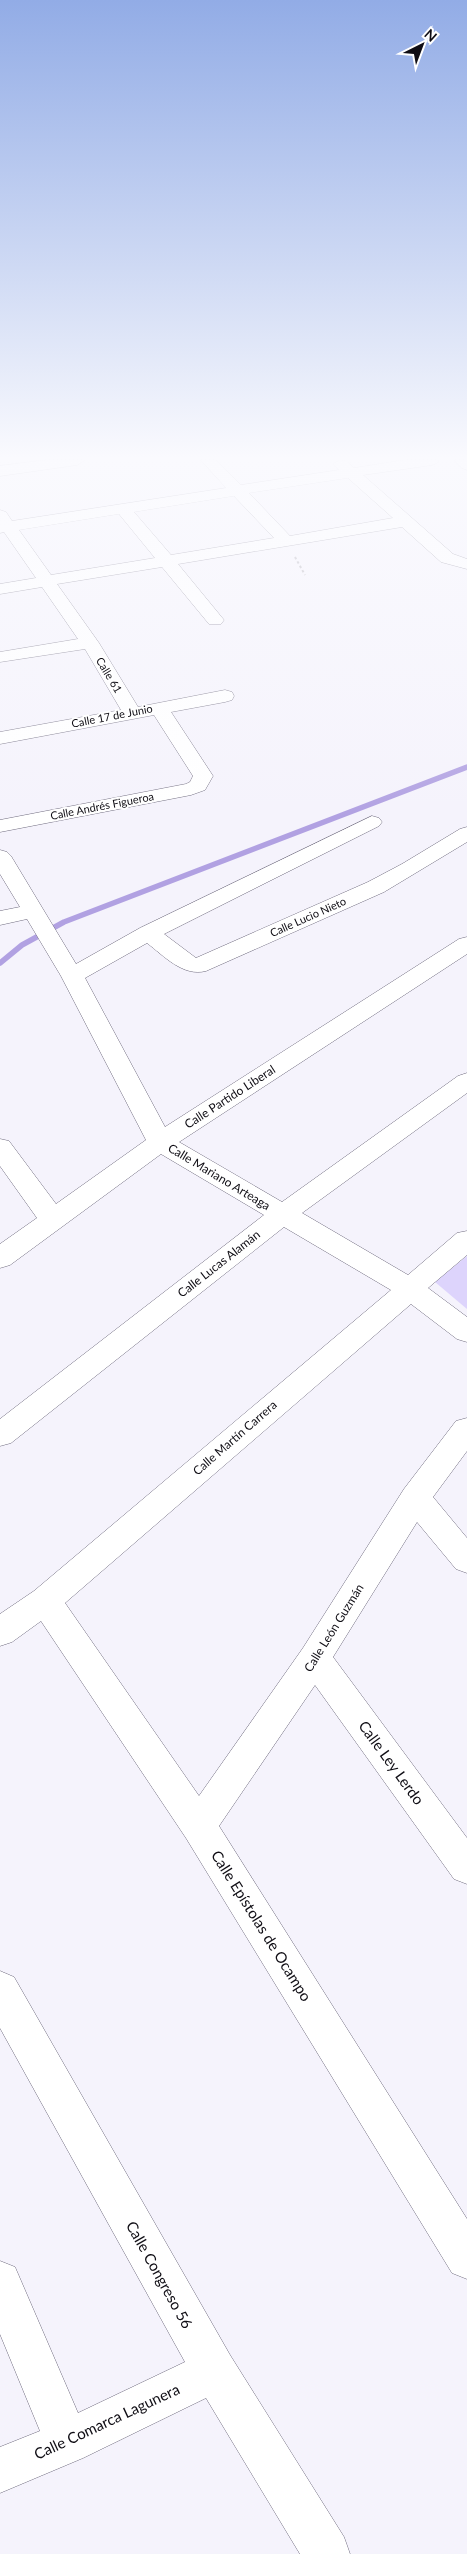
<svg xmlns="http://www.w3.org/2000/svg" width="467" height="2554" font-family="Lato,sans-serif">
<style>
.green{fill:#ddd4fc}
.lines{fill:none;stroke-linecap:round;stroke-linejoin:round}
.stream{stroke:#b1a1e2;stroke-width:5.5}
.minor-casing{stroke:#6f6b7e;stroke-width:1}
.path{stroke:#a7a5ad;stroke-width:2;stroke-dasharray:2.5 2.5;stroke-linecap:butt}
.minor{fill:#fff;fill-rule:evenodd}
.labels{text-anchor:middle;stroke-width:4;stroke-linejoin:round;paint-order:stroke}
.far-street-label{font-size:11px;fill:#0f0d14;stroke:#fff}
.street-label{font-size:12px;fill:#0f0d14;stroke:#fff}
.near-street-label{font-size:15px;fill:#0f0d14;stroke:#fff}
</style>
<rect width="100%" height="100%" fill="#f5f3fc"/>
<path class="green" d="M467 1256V1309L435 1282Z"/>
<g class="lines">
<path class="stream" d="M0 963 22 945 64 922 467 767"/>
<defs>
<path id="minor" d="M47 460H85L77 465 0 476V466Z
M201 460H216L241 485 339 470 333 464 340 460 346 461 354 468 405 460H439L437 463 432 465 363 475 453 554 467 559V569L441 562 402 527 178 564 224 620 221 624H209L162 567 57 584 99 643 138 707 225 690 232 692 234 696 232 700 225 702 171 712 213 776 205 790 191 795 0 832V820L186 784 190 782 193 776 154 715 0 744V732L121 710 85 649 0 662V652L78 639 42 587 0 594V584L36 578 4 532 0 533V510L6 512 12 521 226 488ZM348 478 393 518 290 536 249 493ZM234 496 274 538 171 555 134 512ZM119 514 155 558 51 575 19 530Z
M454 460H467V470L462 468Z
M372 816 379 818 382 822 379 826 164 934 196 958 368 882 402 864 460 829 467 827V842L384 892 206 971C183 977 164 956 147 943L85 978 165 1127 459 939 467 937V954L179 1142 282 1202 458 1076 467 1073V1093L302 1213 408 1275 457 1233 467 1231V1255L428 1288 467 1317V1342L457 1339 411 1304 65 1603 199 1796 303 1648 404 1489 456 1421 467 1418V1451L433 1497 467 1538V1573L456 1569 417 1522 333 1657 467 1838V1884L454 1879 315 1685 219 1826 467 2219V2279L452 2273 186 1838 41 1621 12 1642 0 1646V1614L34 1591 391 1290 284 1227 11 1443 0 1446V1419L264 1215 161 1154 10 1265 0 1268V1244L37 1218 0 1166V1139L9 1141 56 1204 146 1140 61 976 27 919 0 925V911L20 907 0 874V850L7 852 11 856 76 964 140 928Z
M0 1971 14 1977 230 2355 344 2537 350 2554H300L206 2398 83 2458 0 2493V2447L40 2431 0 2334V2261L15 2267 78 2413 185 2362 0 2028Z"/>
</defs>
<use href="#minor" class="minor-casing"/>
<path class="path" d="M295 557 305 575"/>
<use href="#minor" class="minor"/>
</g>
<linearGradient id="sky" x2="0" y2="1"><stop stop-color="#92ace6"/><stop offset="0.56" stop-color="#fafafe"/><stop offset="1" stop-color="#fafafe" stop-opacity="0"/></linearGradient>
<rect width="467" height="817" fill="url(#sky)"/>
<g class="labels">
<g class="far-street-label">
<text transform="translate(109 675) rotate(59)" y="4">Calle 61</text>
<text transform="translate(112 716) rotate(-11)" y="4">Calle 17 de Junio</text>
<text transform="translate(102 806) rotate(-11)" y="4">Calle Andrés Figueroa</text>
<text transform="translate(308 917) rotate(-24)" y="4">Calle Lucio Nieto</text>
</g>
<g class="street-label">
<text transform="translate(230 1097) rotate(-33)" y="4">Calle Partido Liberal</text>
<text transform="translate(219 1177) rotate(31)" y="4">Calle Mariano Arteaga</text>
<text transform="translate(219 1264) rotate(-38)" y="4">Calle Lucas Alamán</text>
<text transform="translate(235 1438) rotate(-41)" y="4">Calle Martín Carrera</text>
<text transform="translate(334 1628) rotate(-58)" y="4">Calle León Guzmán</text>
</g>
<g class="near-street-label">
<text transform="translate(391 1763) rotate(54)" y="5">Calle Ley Lerdo</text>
<text transform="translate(261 1926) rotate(58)" y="5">Calle Epístolas de Ocampo</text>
<text transform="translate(159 2275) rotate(61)" y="5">Calle Congreso 56</text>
<text transform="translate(107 2422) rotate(-25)" y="5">Calle Comarca Lagunera</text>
</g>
</g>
<g transform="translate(422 45) rotate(42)" stroke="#ffffff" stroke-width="4" paint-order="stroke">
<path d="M0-4L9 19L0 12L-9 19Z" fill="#0f0d14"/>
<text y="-8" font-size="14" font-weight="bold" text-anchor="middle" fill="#0f0d14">N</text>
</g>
</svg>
